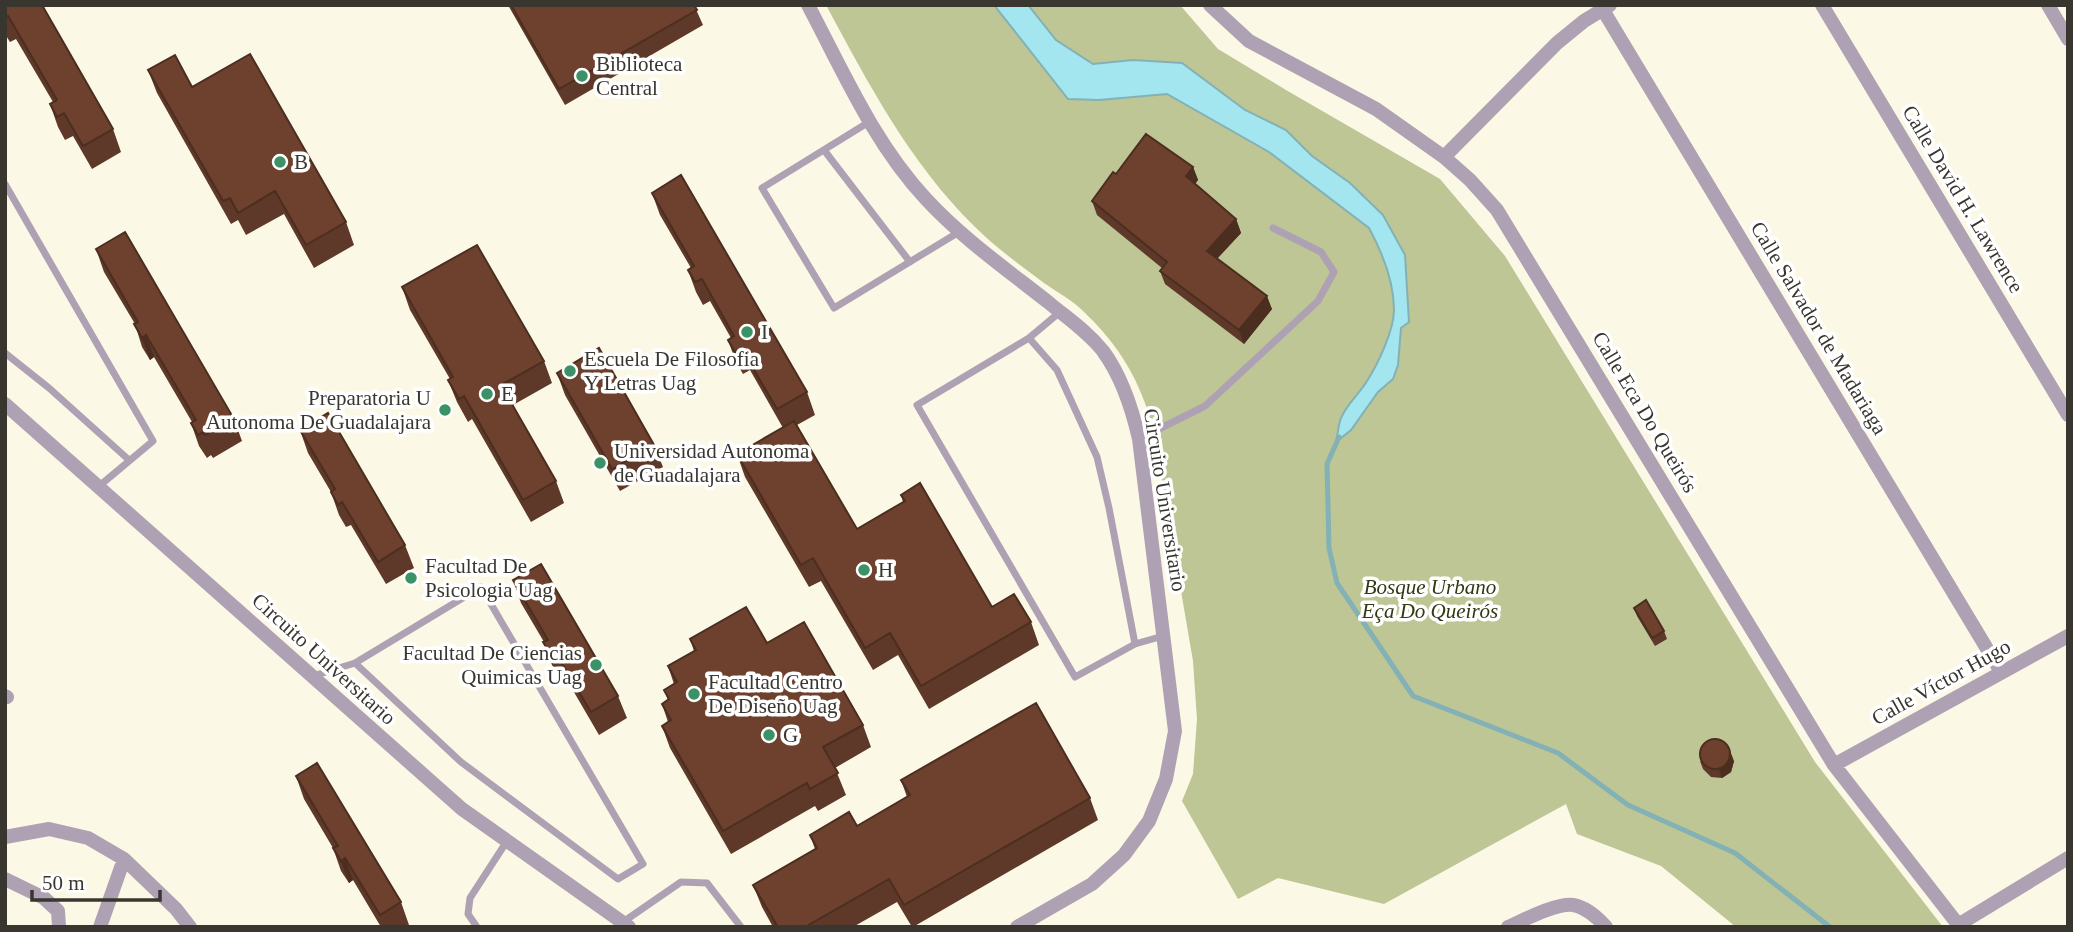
<svg xmlns="http://www.w3.org/2000/svg" width="2073" height="932" font-family="Georgia,serif">
<style>
.forest{fill:#bdc694}
.water{fill:#a3e6ef;stroke:#83b1b5;stroke-width:2}
.lines{fill:none;stroke-linecap:round;stroke-linejoin:round}
.stream{stroke:#83b1b5;stroke-width:5}
.lane{stroke:#aea1b4;stroke-width:7}
.street{stroke:#aea1b4;stroke-width:14}
.wall{fill:#5e3828}
.shaded-wall{fill:#4c2e20}
.building{fill:#6d412e;stroke:#4c2e20;stroke-width:2}
.poi-dot{fill:#3b9266;stroke:#fff;stroke-width:2.5}
.labels{text-anchor:middle;stroke-width:7;stroke-linejoin:round;paint-order:stroke}
.poi-label{font-size:21px;fill:#38362f;stroke:#fff;text-anchor:start}
.street-label{font-size:21px;fill:#38362f;stroke:#fff}
.park-label{font-size:21px;font-style:italic;fill:#323811;stroke:#fff}
</style>
<rect width="100%" height="100%" fill="#fcf8e6"/>
<path class="forest" d="M826 5H1180L1218 49 1286 90 1440 179 1505 256 1815 762 1943 927H1736L1661 866 1577 834 1566 804 1384 904 1278 878 1238 899 1182 801 1193 774 1197 719 1193 661 1153 428C1140 380 1119 345 1083 311 1072 300 1057 292 1044 283 1020 265 995 247 974 226 910 163 868 83 826 5Z"/>
<path class="water" d="M994 5H1028L1056 40 1093 64 1133 60 1182 63 1245 110 1286 130 1312 156 1350 183 1383 215 1405 255 1409 322 1401 328 1398 365 1393 379 1378 392 1351 430 1336 442C1338 434 1338 423 1342 416 1348 403 1360 393 1367 381 1378 364 1394 330 1394 310 1394 283 1382 252 1369 228L1269 152 1167 94 1099 100 1068 99Z"/>
<g class="lines">
<path class="stream" d="M1339 437 1327 464 1329 548 1337 583 1413 696 1558 753 1628 805 1735 853 1830 927"/>
<path class="lane" d="M869 122 762 188 834 308 959 232
M824 150 910 262
M5 184 153 441 98 487
M1029 338 1057 370 1097 457 1109 508 1135 644 1075 677 917 405 1029 338 1060 312
M5 353 49 388 129 460
M1139 439 1205 406 1318 301 1334 272 1321 252 1273 228
M1135 644 1163 636
M313 676 355 663 481 587 643 864 618 879 461 762 355 663
M623 922 681 882 707 883 741 927
M477 927 468 914 470 898 507 841"/>
<path class="street" d="M808 5C844 73 874 143 926 199 962 238 1006 269 1048 302 1067 318 1087 331 1103 351 1122 377 1132 408 1139 439L1175 731 1166 779 1149 821 1124 855 1092 884 1017 927
M1210 5 1249 41 1376 109 1444 157 1470 180 1497 210 1834 765 1960 927
M1600 5 2001 672
M1822 5 2068 415
M2048 5 2068 39
M1444 157 1557 43 1584 21 1610 5
M5 404 462 809 629 927
M5 696 7 697
M1834 765 2068 636
M5 837 49 829 88 838 124 859 176 909 190 927
M5 879 44 898 58 911 59 927
M1958 925 2068 858
M100 927 124 859
M1508 927C1524 920 1556 903 1573 905 1585 907 1598 918 1606 927"/>
</g>
<path class="wall" d="M5 5 113 129 121 152 92 169 73 136 65 140 58 127 50 104 53 102 16 39 10 42 5 34Z
M508 5H694L703 25 565 105Z
M148 70 192 87 346 222 354 245 314 268 284 214 246 235 238 220 231 224 157 93Z
M1193 167 1198 180 1195 184 1236 219 1241 233 1217 259 1272 309 1244 344 1165 284 1160 271 1162 268 1097 215 1092 201 1116 174Z
M652 193 807 392 815 415 797 425 857 529 903 502 901 495 992 607 1031 622 1039 645 929 709 898 655 873 670 821 581 809 587 745 477 737 454 783 428 750 370 743 374 736 362 728 340 731 338 710 301 703 305 696 292 688 270 691 268 660 215Z
M96 249 234 419 242 441 213 458 211 455 207 458 199 446 191 423 192 422 154 357 150 360 142 347 135 324 104 272Z
M402 287 544 361 552 383 513 405 556 481 564 503 531 522 472 419 468 422 457 402 448 380 450 379 410 310Z
M557 373 654 445 663 467 620 491 565 395Z
M300 430 405 545 414 568 386 584 351 525 346 527 339 515 331 492 308 453Z
M513 580 618 696 627 718 599 735 564 675 559 677 552 665 544 642 521 603Z
M1634 608 1664 631 1667 639 1655 646 1637 616Z
M690 639 767 643 863 725 871 747 835 768 846 795 818 811 815 806 731 854 670 748 662 726 668 722 662 704 668 700 664 690 674 684 668 666 694 651Z
M1700 761H1734L1731 772 1722 778 1711 777 1703 769Z
M296 776 401 902 409 925 407 927H381L353 880 349 883 341 871 333 848 304 799Z
M901 780 1090 798 1098 820 913 927H912L897 902 853 927H773L762 907 753 885 815 849 810 835 857 826 907 797Z"/>
<path class="shaded-wall" d="M1193 167 1198 180 1191 189 1186 176Z
M1236 219 1241 233 1212 264 1207 251Z
M1267 296 1272 309 1244 344 1239 330Z
M146 335 154 357 150 360 142 338Z
M1729 748 1734 761 1731 772 1722 778 1719 770Z
M345 858 353 880 349 883 341 861Z"/>
<path class="building" d="M5 5H42L113 129 83 146 64 113 57 117 50 104 57 100 8 16 5 17Z
M511 5H694L697 10 559 89Z
M250 54 346 222 306 245 275 191 238 213 230 198 223 201 148 70 175 55 192 87Z
M1146 134 1193 167 1186 176 1236 219 1207 251 1267 296 1239 330 1160 271 1167 262 1092 201 1113 172 1116 174Z
M681 175 807 392 777 409 741 348 735 352 728 340 734 336 702 279 695 282 688 270 694 266 652 193Z
M125 232 234 419 205 435 203 432 198 435 191 423 196 420 146 335 142 338 134 324 138 322 96 249Z
M477 245 544 361 501 385 556 481 523 500 464 396 459 399 448 380 453 377 402 287Z
M599 348 654 445 612 469 557 373Z
M328 413 405 545 378 562 342 502 338 505 331 492 335 489 300 430Z
M794 421 857 529 905 501 901 495 920 483 992 607 1014 594 1031 622 921 686 890 633 865 648 813 558 801 565 737 454Z
M541 564 618 696 591 712 555 652 551 655 543 642 548 640 513 580Z
M1646 600 1664 631 1652 638 1634 608Z
M746 607 767 643 804 622 863 725 823 747 838 773 810 789 807 783 723 831 662 726 671 720 662 704 669 699 664 690 677 682 668 666 696 650 690 639Z
M1036 703 1090 798 904 905 889 879 805 927H778L753 885 817 848 810 835 849 812 857 826 910 795 901 780Z
M1700 754a15 15 0 1 1 30 0a15 15 0 1 1-30 0Z
M317 763 401 902 380 915 345 858 341 861 333 848 338 846 296 776Z"/>
<g class="poi-dot">
<circle cx="582" cy="76" r="7"/>
<circle cx="280" cy="162" r="7"/>
<circle cx="747" cy="332" r="7"/>
<circle cx="570" cy="371" r="7"/>
<circle cx="487" cy="394" r="7"/>
<circle cx="445" cy="410" r="7"/>
<circle cx="600" cy="463" r="7"/>
<circle cx="864" cy="570" r="7"/>
<circle cx="411" cy="578" r="7"/>
<circle cx="596" cy="665" r="7"/>
<circle cx="694" cy="694" r="7"/>
<circle cx="769" cy="735" r="7"/>
</g>
<g class="labels">
<g class="poi-label">
<text x="596" y="71">Biblioteca<tspan x="596" dy="24">Central</tspan></text>
<text x="294" y="169">B</text>
<text x="761" y="339">I</text>
<text x="584" y="366">Escuela De Filosofia<tspan x="584" dy="24">Y Letras Uag</tspan></text>
<text x="501" y="401">E</text>
<text x="431" y="405" text-anchor="end">Preparatoria U<tspan x="431" dy="24">Autonoma De Guadalajara</tspan></text>
<text x="614" y="458">Universidad Autonoma<tspan x="614" dy="24">de Guadalajara</tspan></text>
<text x="425" y="573">Facultad De<tspan x="425" dy="24">Psicologia Uag</tspan></text>
<text x="878" y="577">H</text>
<text x="582" y="660" text-anchor="end">Facultad De Ciencias<tspan x="582" dy="24">Quimicas Uag</tspan></text>
<text x="708" y="689">Facultad Centro<tspan x="708" dy="24">De Diseño Uag</tspan></text>
<text x="783" y="742">G</text>
</g>
<g class="street-label">
<text transform="translate(1963 199) rotate(59)" y="7">Calle David H. Lawrence</text>
<text transform="translate(1819 328) rotate(59)" y="7">Calle Salvador de Madariaga</text>
<text transform="translate(1645 412) rotate(59)" y="7">Calle Eca Do Queirós</text>
<text transform="translate(1165 500) rotate(81)" y="7">Circuito Universitario</text>
<text transform="translate(324 659) rotate(42)" y="7">Circuito Universitario</text>
<text transform="translate(1941 682) rotate(-29)" y="7">Calle Víctor Hugo</text>
</g>
<g class="park-label">
<text x="1430" y="594">Bosque Urbano<tspan x="1430" dy="24">Eça Do Queirós</tspan></text>
</g>
</g>
<rect width="2073" height="932" fill="none" stroke="#38362f" stroke-width="14"/>
<path d="M32 890v10h128v-10" fill="none" stroke="#38362f" stroke-width="3.5"/>
<text x="42" y="890" font-size="21" fill="#38362f" stroke="#ffffff" stroke-width="5" paint-order="stroke">50 m</text>
</svg>
